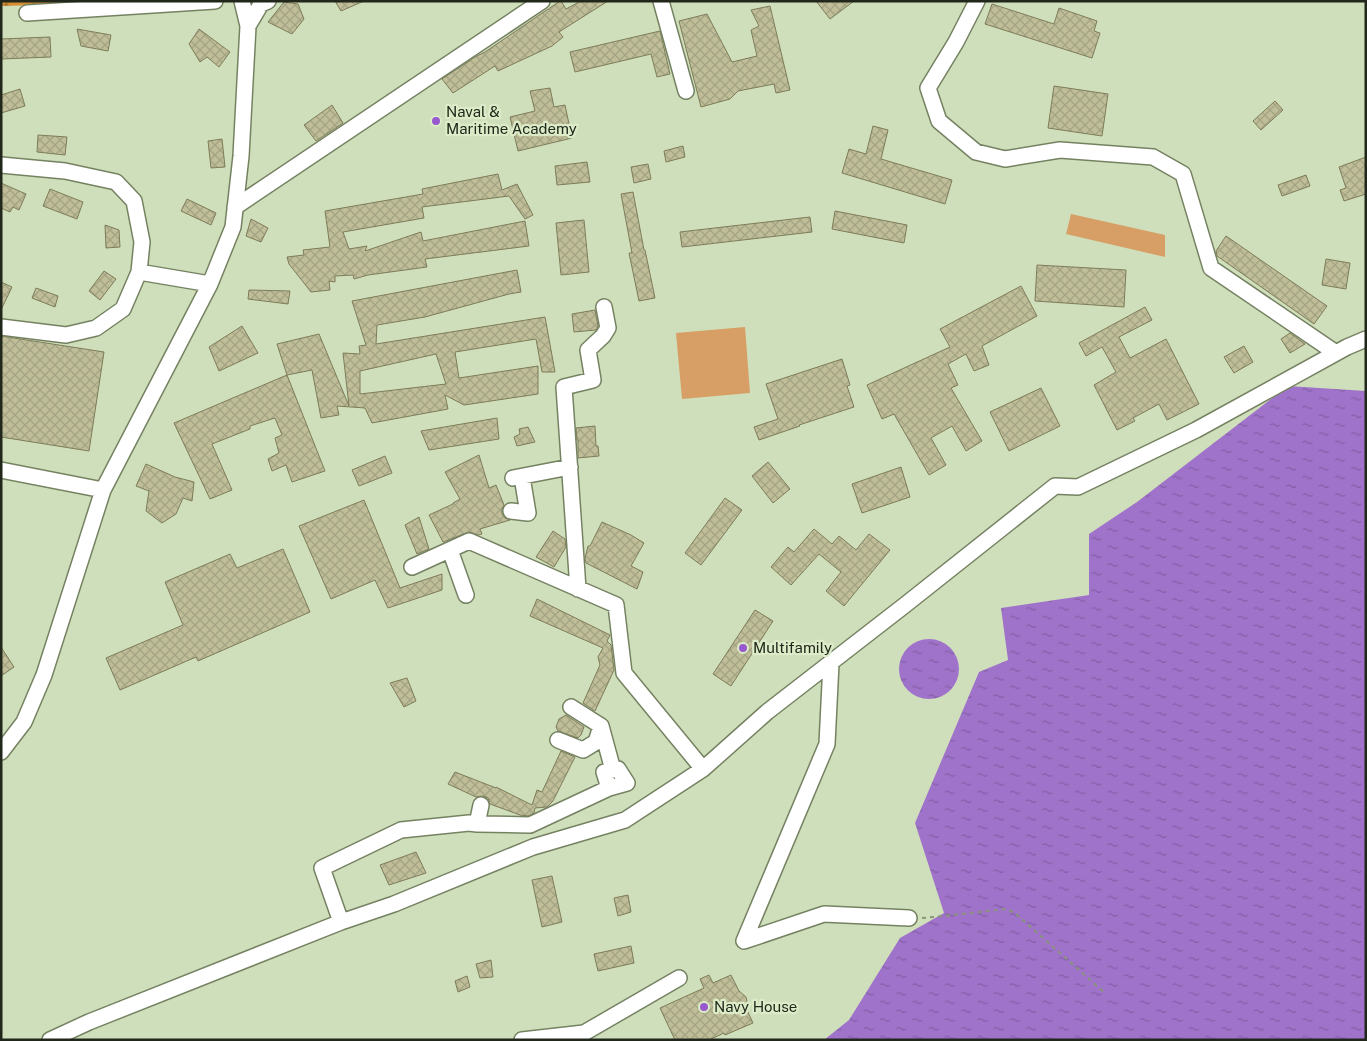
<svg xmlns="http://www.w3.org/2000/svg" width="1367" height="1041" font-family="'Public Sans',sans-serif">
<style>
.forest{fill:url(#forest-firs)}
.park{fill:#d79f65}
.water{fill:url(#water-ripples)}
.building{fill:url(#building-cross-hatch);stroke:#7e7c59;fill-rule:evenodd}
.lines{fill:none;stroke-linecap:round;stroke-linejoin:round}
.minor-casing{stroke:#758262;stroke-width:18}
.path{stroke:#899479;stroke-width:2;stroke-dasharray:4 4;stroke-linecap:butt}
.minor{stroke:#fff;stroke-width:15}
.poi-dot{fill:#9859cf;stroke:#ddecc8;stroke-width:2}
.labels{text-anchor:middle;stroke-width:4.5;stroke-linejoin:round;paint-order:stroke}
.poi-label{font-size:15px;fill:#21271a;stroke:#ddecc8;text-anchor:start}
</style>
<defs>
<pattern id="forest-firs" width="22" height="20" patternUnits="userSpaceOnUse" patternTransform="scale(1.25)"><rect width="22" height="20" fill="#d78d34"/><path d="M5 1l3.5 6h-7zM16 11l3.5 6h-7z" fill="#ae732b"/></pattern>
<pattern id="water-ripples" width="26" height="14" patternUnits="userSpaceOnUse" patternTransform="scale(1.25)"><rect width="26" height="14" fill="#a073cb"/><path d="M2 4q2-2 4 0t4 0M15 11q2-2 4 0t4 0" fill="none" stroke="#825ea4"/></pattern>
<pattern id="building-cross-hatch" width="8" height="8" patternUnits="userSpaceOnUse" patternTransform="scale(1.25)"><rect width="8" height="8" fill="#bfbe99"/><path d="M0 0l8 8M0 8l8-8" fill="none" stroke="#a4a383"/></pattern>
</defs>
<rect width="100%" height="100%" fill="#d0dfbb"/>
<path class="forest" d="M1 1H193L1 6Z"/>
<path class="park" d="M1071 214 1165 235V257L1066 234Z
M745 327 750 393 682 399 676 333Z"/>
<path class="water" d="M1288 386 1366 391V1040H824L849 1020 900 938 944 913 915 823 979 672 1008 660 1001 608 1089 595V534L1137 502Z
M899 669a30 30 0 1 1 60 0a30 30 0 1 1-60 0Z"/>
<path class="building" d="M335 1H364L341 11Z
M560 1H561L566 9 581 1H608L559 32 563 37 552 46 498 71 495 66 453 93 442 79 475 57 485 52Z
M816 1H854L830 19Z
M284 2 298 4 304 19 292 34 268 22Z
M992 4 1054 24 1059 8 1097 21 1094 31 1100 33 1092 58 985 24Z
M770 6 790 90 776 93 774 84 738 91 730 99 701 107 679 21 707 14 732 62 757 56 751 30 759 26 751 10Z
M77 29 111 35 108 51 81 46Z
M199 29 230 52 219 67 207 57 200 62 189 44Z
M660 31 670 74 657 77 651 54 575 72 570 52Z
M50 37 51 57 1 59V39Z
M1054 86 1108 94 1102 136 1048 128Z
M550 88 554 107 565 105 572 138 518 151 510 117 535 111 530 91Z
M20 89 25 106 1 113V95Z
M1275 101 1283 110 1261 130 1253 121Z
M332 105 343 123 316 141 304 125Z
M873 126 888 130 881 159 952 180 945 204 842 173 849 149 866 154Z
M38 135 67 137 65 155 37 152Z
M222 139 225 167 211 168 208 141Z
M683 146 685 157 666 162 664 151Z
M1366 157V194L1344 201 1340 190 1346 188 1339 167Z
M587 162 590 182 557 185 555 166Z
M648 164 651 179 634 183 631 167Z
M498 174 502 190 517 184 533 215 525 219 509 196 422 207 424 218 343 232 349 249 367 246 365 251 421 232 423 241 525 221 529 246 425 259 427 267 368 275 354 279 353 275 335 276V282L329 281 330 290 311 292 289 264 287 257 304 255 303 250 330 247 325 211 423 194 422 189Z
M1306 175 1310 186 1282 196 1278 185Z
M1 183 26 194 19 210 13 207 10 212 1 208Z
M50 189 83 202 77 219 43 206Z
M633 192 644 250H645L655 298 639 301 629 253H632L621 194Z
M187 199 216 213 211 225 181 211Z
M835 211 907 225 904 243 832 229Z
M810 217 812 232 682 247 680 232Z
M251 219 268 228 261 242 246 236Z
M584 220 589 272 561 275 556 223Z
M105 225 119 230 120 247 106 248Z
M1226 236 1327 306 1314 324 1217 256 1216 251Z
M1326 259 1350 263 1346 289 1322 285Z
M1037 265 1126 270 1124 307 1035 301Z
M517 270 521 292 509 294 425 317 377 325 376 344 545 317 555 372H542L536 339 455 352 459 378 538 366V394L464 405 445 395 448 409 372 423 365 408 337 406 339 415 321 418 312 370 287 375 277 344 319 334 349 406 343 353 360 354 359 346 366 345 352 301ZM436 354 446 384 360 394V371Z
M104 271 116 279 100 300 89 291Z
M1 282 12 287 1 310Z
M1021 286 1037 316 982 346 989 365 974 371 966 354 948 364 958 385 951 388 982 441 966 451 952 426 931 438 946 465 929 475 894 414 882 419 867 385 950 347 940 329Z
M36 288 58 296 55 307 32 298Z
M249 290 290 291 288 304 248 299Z
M1145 307 1152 320 1119 337 1130 358 1166 339 1199 404 1167 420 1159 404 1133 418 1135 421 1117 430 1094 385 1116 372 1102 347 1086 356 1079 343Z
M595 310 598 326 596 330 574 332 572 314Z
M242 326 258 353 219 371 209 347Z
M1290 333 1305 344 1290 353 1281 339Z
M1 336 104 352 89 451 1 437Z
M1244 346 1253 362 1234 373 1224 357Z
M842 359 850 385 847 386 854 407 799 425 800 426 759 440 754 427 778 419 766 384Z
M287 375 325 471 292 482 286 465 272 471 268 459 279 453 275 438 282 435 275 418 250 426V429L212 444 232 490 210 499 174 423Z
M1041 388 1060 426 1009 451 990 412Z
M497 418 499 439 429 450 421 431Z
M595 426 596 446H598L599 456 578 458V440H577L576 428Z
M528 427 535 442 517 446 514 437 520 434 519 429Z
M479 455 489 488 496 485 504 505 502 509V514L505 518 510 520 480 529 482 534 478 535 469 532 443 542 429 515 453 504V503L460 499 445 472Z
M385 456 392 473 359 486 352 470Z
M768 462 790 489 773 503 752 476Z
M146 464 175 477 194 482 192 501 183 498 176 514 162 523 146 511 149 491 136 486Z
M901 467 910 497 862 513 852 484Z
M725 498 742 510 701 565 685 553Z
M364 500 400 588 442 574V590L388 608 375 580 331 599 299 526Z
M419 517 429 549 417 554 405 525Z
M602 522 631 535 644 543 631 566 643 572 637 589 586 563 585 558 588 546H590Z
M814 529 832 544 839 536 856 550 869 534 890 550 844 606 826 591 841 572 819 554 791 585 771 567 788 547 794 552Z
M553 531 565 539 566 547 554 567 536 557Z
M283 549 310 612 198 661 196 657 120 690 106 658 183 625 165 582 230 554 237 568Z
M537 599 610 635 607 641 611 645 614 670 595 711 583 703 600 665 598 657 603 648 530 616Z
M755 610 773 621 731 686 713 674Z
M1 647 14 667 1 676Z
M407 678 416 701 404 707 390 683Z
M566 715 584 727 581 735 578 738 558 731 556 727 559 719Z
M561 751 575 757 553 801 547 807 535 808 534 813 528 816 520 815 490 804 488 798 483 796 476 797 448 784 455 772 496 788V787L532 805 537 790 542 792Z
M416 852 426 873 389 885 380 865Z
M552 876 562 922 542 927 532 880Z
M628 895 631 912 618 916 614 898Z
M631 946 634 963 598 971 594 954Z
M491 960 493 977 480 978 476 964Z
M709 975 713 983 731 975 739 991 746 997 747 1002 746 1008 753 1023 725 1035 724 1033 709 1040H675L660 1008 704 988 700 979Z
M467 976 470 987 458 992 455 981Z"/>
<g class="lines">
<defs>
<path id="minor" d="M661 1 686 91
M977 1 956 42 928 88 939 121 976 152 1005 159 1060 150 1153 157 1183 174 1211 268 1336 353
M27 13 215 1
M248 26 261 4 268 1
M1 165 65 171 116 182 134 201 142 242 139 272 123 309 96 328 66 335 1 327
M235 207 542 1
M139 272 210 284
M1 470 103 490 210 284 233 227 241 156 248 26 242 1
M513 478 570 467
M511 511 528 513 522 477
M450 550 466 595
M412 567 469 541 616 605 624 673 703 769
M578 589 564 387 593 380 588 350 603 336 608 328 604 307
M831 663 827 744 744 941 824 914 909 918
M571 707 601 726 613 770
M558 740 583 750 596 742 601 726
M1 752 24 722 44 675 103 490
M477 824 530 825 609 788 627 783 618 769 604 772 609 788
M341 922 322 868 401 830 469 823 477 824 481 805
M50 1040 89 1022 341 922 394 904 533 847 625 820 703 769 767 712 905 605 1055 486 1078 487 1196 430 1347 347 1366 339
M522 1040 584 1033 679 978"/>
</defs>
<use href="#minor" class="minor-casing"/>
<path class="path" d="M922 918 934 917 1006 909 1015 913 1106 994"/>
<use href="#minor" class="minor"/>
</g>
<g class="poi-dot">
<circle cx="436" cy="121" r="5"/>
<circle cx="743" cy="648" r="5"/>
<circle cx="704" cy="1007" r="5"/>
</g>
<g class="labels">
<g class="poi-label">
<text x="446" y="117">Naval &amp;<tspan x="446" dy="17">Maritime Academy</tspan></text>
<text x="753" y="653">Multifamily</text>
<text x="714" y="1012">Navy House</text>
</g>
</g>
<rect width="1367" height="1041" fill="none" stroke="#21271a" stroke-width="5"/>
</svg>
